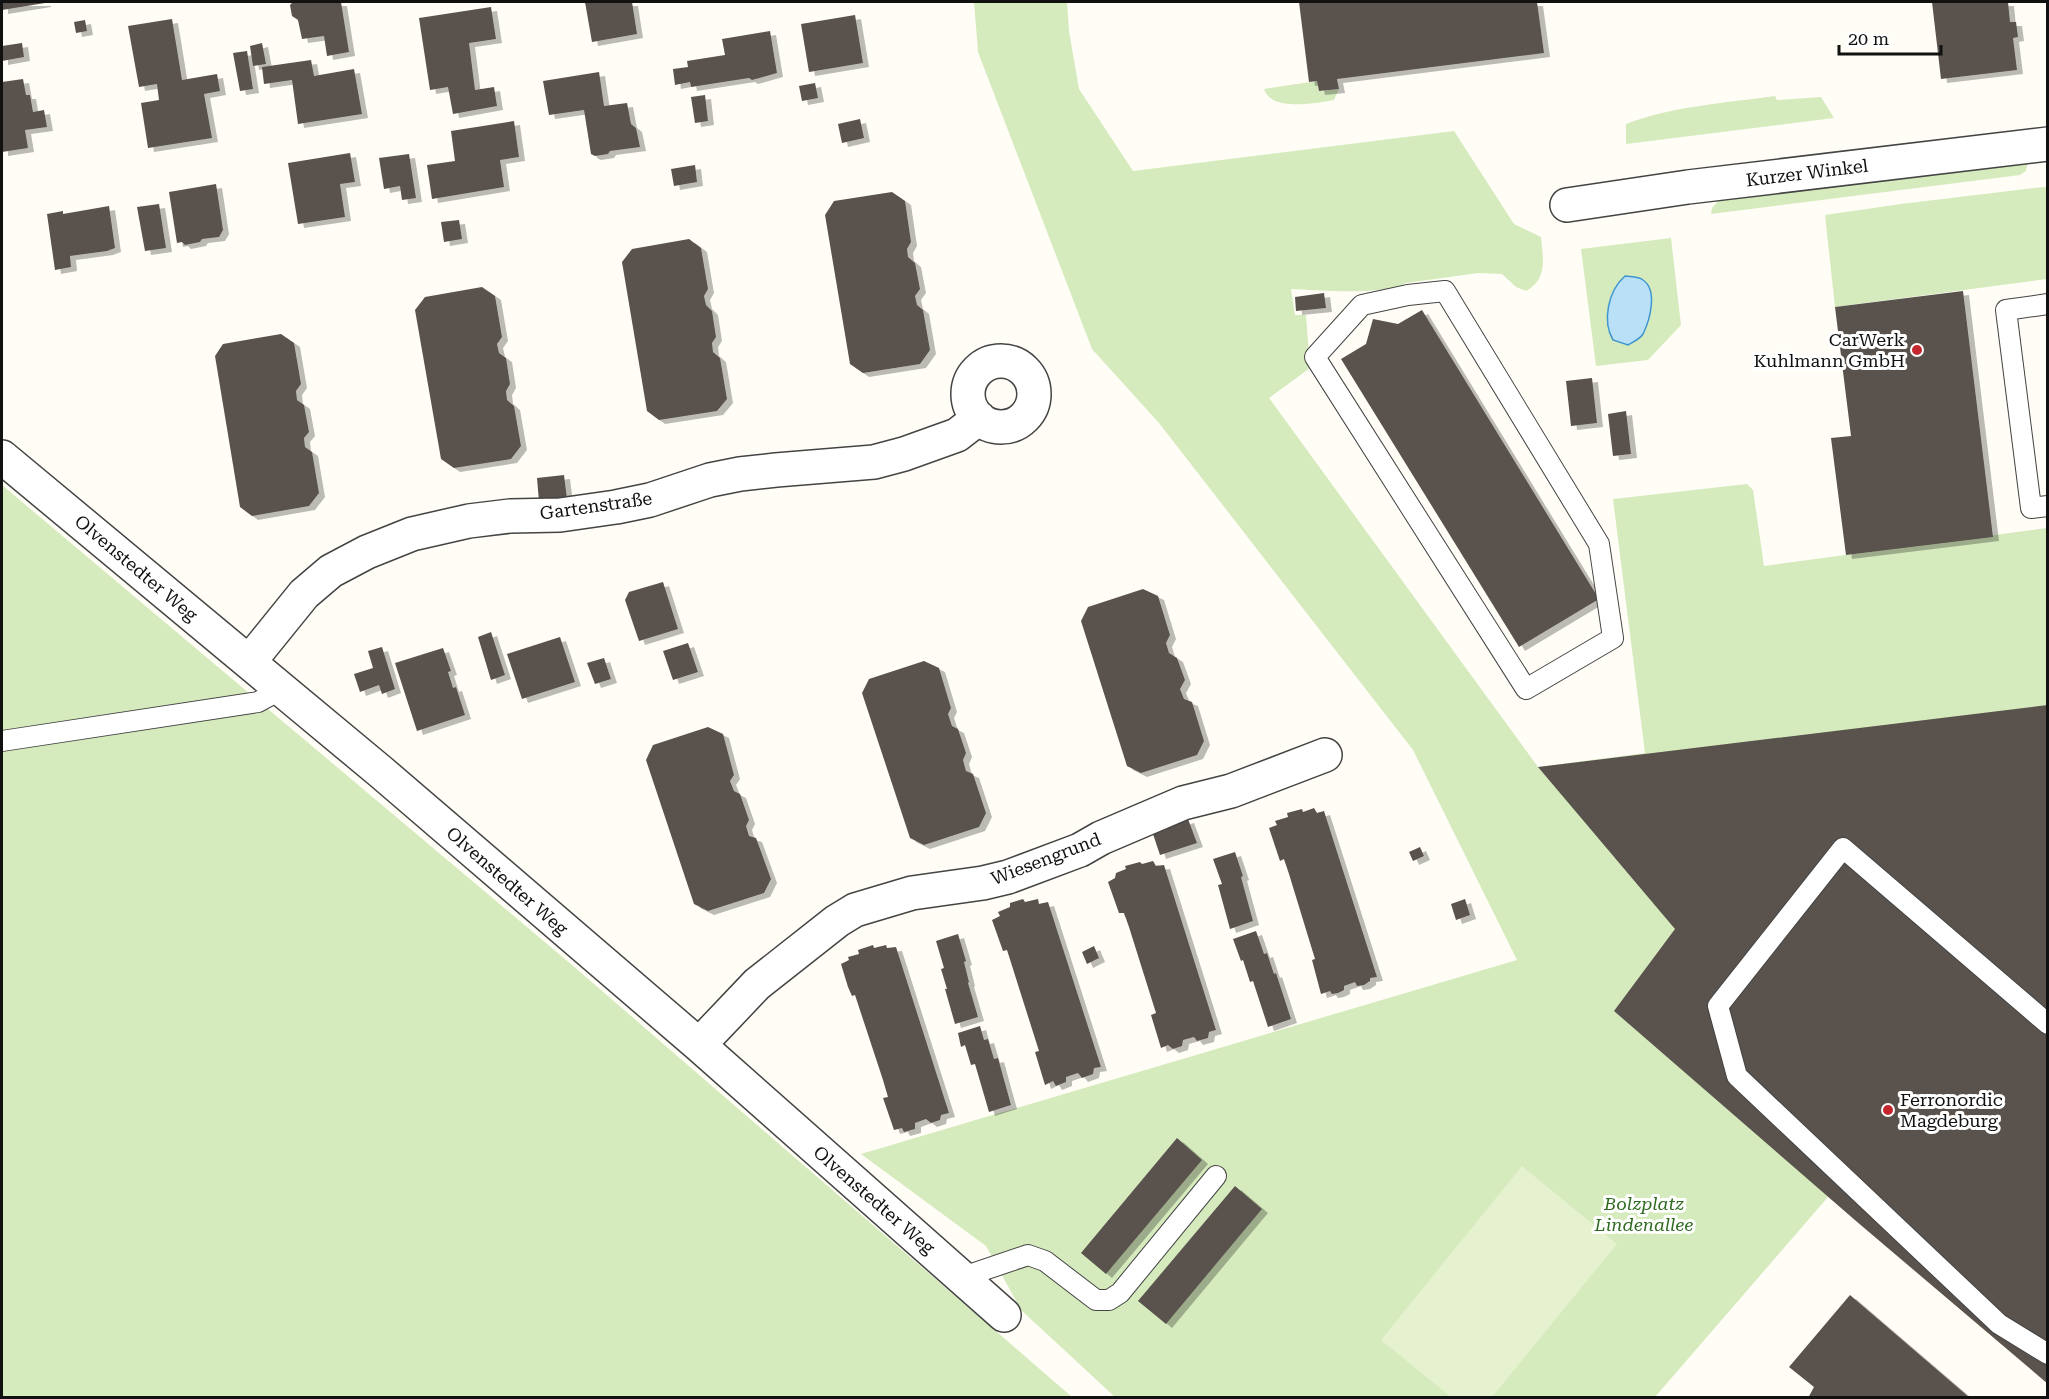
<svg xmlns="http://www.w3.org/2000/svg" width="2049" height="1399" font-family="'Roboto Serif',serif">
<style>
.green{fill:#d5ebbd}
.pitch{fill:#e6f2cf}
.water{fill:#b9e0f7;stroke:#3f96cf;stroke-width:1.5}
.building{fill:#5a524d;filter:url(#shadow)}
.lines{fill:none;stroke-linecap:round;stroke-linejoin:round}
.lane-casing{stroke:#444;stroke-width:22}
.street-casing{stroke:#444;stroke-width:36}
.lane{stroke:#fff;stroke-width:20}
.street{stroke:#fff;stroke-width:33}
.poi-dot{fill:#c4262e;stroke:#fff;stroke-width:2}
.labels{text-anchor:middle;stroke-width:6;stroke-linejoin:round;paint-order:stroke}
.street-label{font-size:18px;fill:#111;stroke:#fff}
.poi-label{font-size:18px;fill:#111;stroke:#fff;text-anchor:end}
.park-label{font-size:18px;font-style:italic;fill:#2f6b1f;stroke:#fff}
</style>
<defs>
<filter id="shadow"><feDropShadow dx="6" dy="4" stdDeviation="0" flood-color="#0004"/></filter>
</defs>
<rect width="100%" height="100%" fill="#fffdf5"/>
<path class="green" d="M974 2H1067L1069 31 1079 89 1133 171 1454 131 1514 224 1541 237C1543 258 1548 279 1526 291L1516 287 1502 274 1478 273 1406 283C1383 296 1319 290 1291 289L1295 315H1306L1310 368 1269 398 1538 767 1645 753 1613 499 1747 484 1753 490 1764 566 2047 528V721L1701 944 1828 1197 1655 1397H1115L1021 1310 986 1246 861 1154 1517 960 1413 750 1159 423 1092 349 978 52Z
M1317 81 1319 91 1339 89 1334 100C1317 103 1271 112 1264 89Z
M1775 96 1777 100 1821 97 1834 118 1626 144V124C1673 106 1725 103 1775 96Z
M2028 161 2026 171 2020 175 1711 214 1712 208 1718 201Z
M2043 187 2048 188 2047 279 1835 307 1825 215 1901 204Z
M1671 238 1681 325 1648 360 1596 366 1581 249Z
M2 485 572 965 1072 1397H2Z"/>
<path class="pitch" d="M1522 1166 1617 1244 1492 1397H1451L1381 1340Z"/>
<path class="water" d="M1625 276C1631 277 1638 276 1643 280 1658 290 1650 320 1643 334 1640 339 1633 342 1628 345L1613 340C1602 321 1608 291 1625 276Z"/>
<path class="building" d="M2 2H45V3L2 10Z
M293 2H341L349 52 327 56 324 36 302 39 298 20 292 16 290 5Z
M585 2H632L637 34 592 42Z
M1299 2H1537L1544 53 1337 79 1339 89 1319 91 1317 81 1309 82Z
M1932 2H2008L2010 22H2016L2018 37 2013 38 2017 70 1941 79Z
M491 7 496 39 469 43 475 90 494 87 497 106 453 114 448 87 430 90 419 18Z
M855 15 863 63 809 72 801 24Z
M172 19 182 80 217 74 220 91 204 94 212 138 148 148 141 103 159 100 157 84 139 87 128 26Z
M85 20 87 31 76 33 74 22Z
M770 31 777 73 752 80 749 78 691 87 690 82 675 85 673 69 688 67 687 61 725 55 722 39Z
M22 43 24 57 2 61V46Z
M262 43 266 64 253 66 250 46Z
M247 51 253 89 240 91 233 53Z
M311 60 314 76 354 69 362 114 298 124 292 80 264 84 262 67Z
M599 72 604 106 627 103 631 124 636 128 640 147 610 151 608 154 595 156 591 154 584 110 549 115 543 81Z
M23 79 26 95H30L33 112 44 110 47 127 25 130 28 148 2 152V82Z
M815 83 818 98 802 101 799 86Z
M705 95 708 121 695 123 691 97Z
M860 119 864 138 842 143 838 124Z
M514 121 519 157 500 160 504 187 432 199 427 165 455 161 451 131Z
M350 153 355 182 340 184 345 217 298 224 288 163Z
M409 154 416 198 402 200 400 186 384 189 379 158Z
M695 165 697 182 674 186 671 169Z
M216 184 223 230 219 237 202 239 200 242 185 245 182 242 177 243 169 192Z
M892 192 905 201 911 242 907 249 908 257 915 263 920 289 915 296 917 305 923 310 930 350 920 364 863 373 850 364 825 215 834 201Z
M159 204 166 248 145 251 137 207Z
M109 206 115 248 107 251 70 256 71 267 55 270 47 214 63 211V214Z
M459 220 462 239 444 242 441 222Z
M689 239 701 248 708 289 704 296 706 305 712 311 716 337 712 343 713 352 720 358 727 399 717 411 659 420 647 411 622 262 632 249Z
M482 287 495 296 502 337 497 344 499 353 506 358 510 384 506 391 507 400 514 406 521 446 511 459 454 468 441 459 415 310 425 297Z
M1963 291 1993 537 1846 555 1831 438 1851 436 1835 307Z
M1324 293 1326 308 1296 311 1295 297Z
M1422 310 1599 599 1519 647 1341 359 1366 344 1373 319 1398 324Z
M281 334 294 343 301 384 296 391 297 400 304 405 309 432 304 438 305 447 312 452 319 493 309 506 252 516 240 507 215 356 223 344Z
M1592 378 1597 423 1571 426 1566 381Z
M1626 411 1631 454 1613 456 1608 414Z
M564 475 567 499 539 502 537 478Z
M663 582 678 629 639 641 625 600 629 592Z
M1143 589 1158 596 1170 635 1166 643 1169 653 1177 658 1185 680 1180 689 1184 699 1192 702 1204 741 1197 755 1141 773 1127 766 1081 621 1088 607Z
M491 632 505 675 491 680 478 637Z
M560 637 575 682 522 699 507 654Z
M688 643 698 672 673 680 663 651Z
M382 647 395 689 382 694 379 685 360 692 354 674 373 668 368 651Z
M443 648 451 671 448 672 453 688 456 687 465 715 417 731 395 663Z
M604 658 611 679 595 684 587 663Z
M924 661 939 668 951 708 948 714 952 726 958 729 966 753 963 760 966 771 973 774 986 813 979 827 924 845 910 838 862 693 869 679Z
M2048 705V1384L1856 1221 1614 1011 1675 929 1538 767Z
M708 727 723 734 734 775 730 781 734 791 740 794 749 820 746 826 749 836 756 838 771 879 764 893 708 911 694 904 646 760 653 745Z
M1314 808 1317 813 1324 811 1377 977 1370 978V981L1364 985 1357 986 1355 982 1344 986V990L1338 993 1332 994 1330 991 1321 994 1312 960 1315 959 1289 874 1284 859 1280 861 1269 828 1277 825 1275 821 1288 817 1287 813 1302 809 1303 812Z
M1188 819 1197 843 1160 855 1153 834 1167 829 1166 826Z
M1420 847 1424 856 1413 861 1409 852Z
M1235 852 1243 876 1241 877 1253 921 1230 929 1218 885 1222 884 1213 859Z
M1153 861 1156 866 1164 865 1216 1030 1209 1032 1208 1038 1197 1041 1194 1037 1183 1040 1182 1046 1173 1049 1168 1045 1161 1048 1151 1015 1156 1013 1129 927 1124 913H1119L1108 882 1115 878 1116 873 1126 869 1125 866 1140 862 1142 864Z
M1023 899 1025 902 1038 899 1039 904 1048 902 1101 1067 1094 1068 1093 1074 1082 1078 1078 1073 1066 1077V1082L1056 1086 1053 1081 1045 1085 1035 1052 1039 1051 1019 988 1007 950 1003 951 992 920 1000 916 998 912 1010 907V903Z
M1465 899 1470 915 1456 920 1451 904Z
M1256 931 1264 954 1267 953 1274 974 1276 973 1291 1019 1268 1027 1253 981 1250 982 1243 960 1241 961 1233 939Z
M958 934 966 961 964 962 969 982 968 983 978 1017 955 1024 945 989H947L941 969 944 968 936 941Z
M873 945 874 948 886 945 887 948 896 947 949 1113 941 1115 940 1120 931 1123 926 1119 915 1123V1129L904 1132 902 1128 894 1130 883 1098 888 1097 883 1080 855 995 852 996 848 987 841 964 849 960 848 957 859 954 858 950Z
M1094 946 1099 958 1087 964 1082 952Z
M980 1026 984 1040 988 1039 994 1059 998 1058 1011 1105 989 1112 975 1064 971 1065 965 1045 961 1047 958 1033Z
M1177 1138 1202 1160 1106 1274 1081 1253Z
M1235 1186 1262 1209 1166 1324 1138 1301Z
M1850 1295 1970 1398H1808L1814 1387 1789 1367Z"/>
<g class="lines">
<defs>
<path id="lane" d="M1445 291 1599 544 1613 638 1526 689 1315 357 1362 305 1408 295Z
M2048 304 2006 310 2031 508 2048 506
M2 741 258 702 282 689
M2048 1024 1843 848 1718 1006 1737 1076 1999 1324 2048 1354
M963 1277 1028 1255 1045 1261 1096 1300H1109L1120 1293 1216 1176"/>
<path id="street" d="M1567 205 1688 187 2048 144
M968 394a33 33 0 1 1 66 0a33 33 0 1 1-66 0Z
M2 457 381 772 699 1045 1004 1315
M249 662 304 594 331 571 367 552 412 534 469 521 510 516 560 515 616 507 650 500 710 480 740 474 776 470 874 462 904 454 957 435 979 418
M699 1045 757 984 837 921 855 910 912 893 983 883 1008 877 1080 850 1101 838 1183 803 1231 791 1325 755"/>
</defs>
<use href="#lane" class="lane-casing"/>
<use href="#street" class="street-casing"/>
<use href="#lane" class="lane"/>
<use href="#street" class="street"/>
</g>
<g class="poi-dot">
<circle cx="1917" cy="350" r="6"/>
<circle cx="1888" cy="1110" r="6"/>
</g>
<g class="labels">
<g class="street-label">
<text transform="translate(1807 173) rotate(-7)" y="6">Kurzer Winkel</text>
<text transform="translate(596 506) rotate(-8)" y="6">Gartenstraße</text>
<text transform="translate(136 568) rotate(40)" y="6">Olvenstedter Weg</text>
<text transform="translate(1046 859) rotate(-21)" y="6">Wiesengrund</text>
<text transform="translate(507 881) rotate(41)" y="6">Olvenstedter Weg</text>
<text transform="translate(874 1200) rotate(41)" y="6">Olvenstedter Weg</text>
</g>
<g class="poi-label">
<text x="1905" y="346">CarWerk<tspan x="1905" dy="21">Kuhlmann GmbH</tspan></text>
<text x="1900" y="1106" text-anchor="start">Ferronordic<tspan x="1900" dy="21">Magdeburg</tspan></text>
</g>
<g class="park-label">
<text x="1644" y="1210">Bolzplatz<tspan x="1644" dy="21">Lindenallee</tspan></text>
</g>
</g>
<rect width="2049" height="1399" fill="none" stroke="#111111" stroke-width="6"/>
<path d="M1839 45v9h102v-9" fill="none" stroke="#111111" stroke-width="3"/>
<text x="1848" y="45" font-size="18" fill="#111111" stroke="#ffffff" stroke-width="4.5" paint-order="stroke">20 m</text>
</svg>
